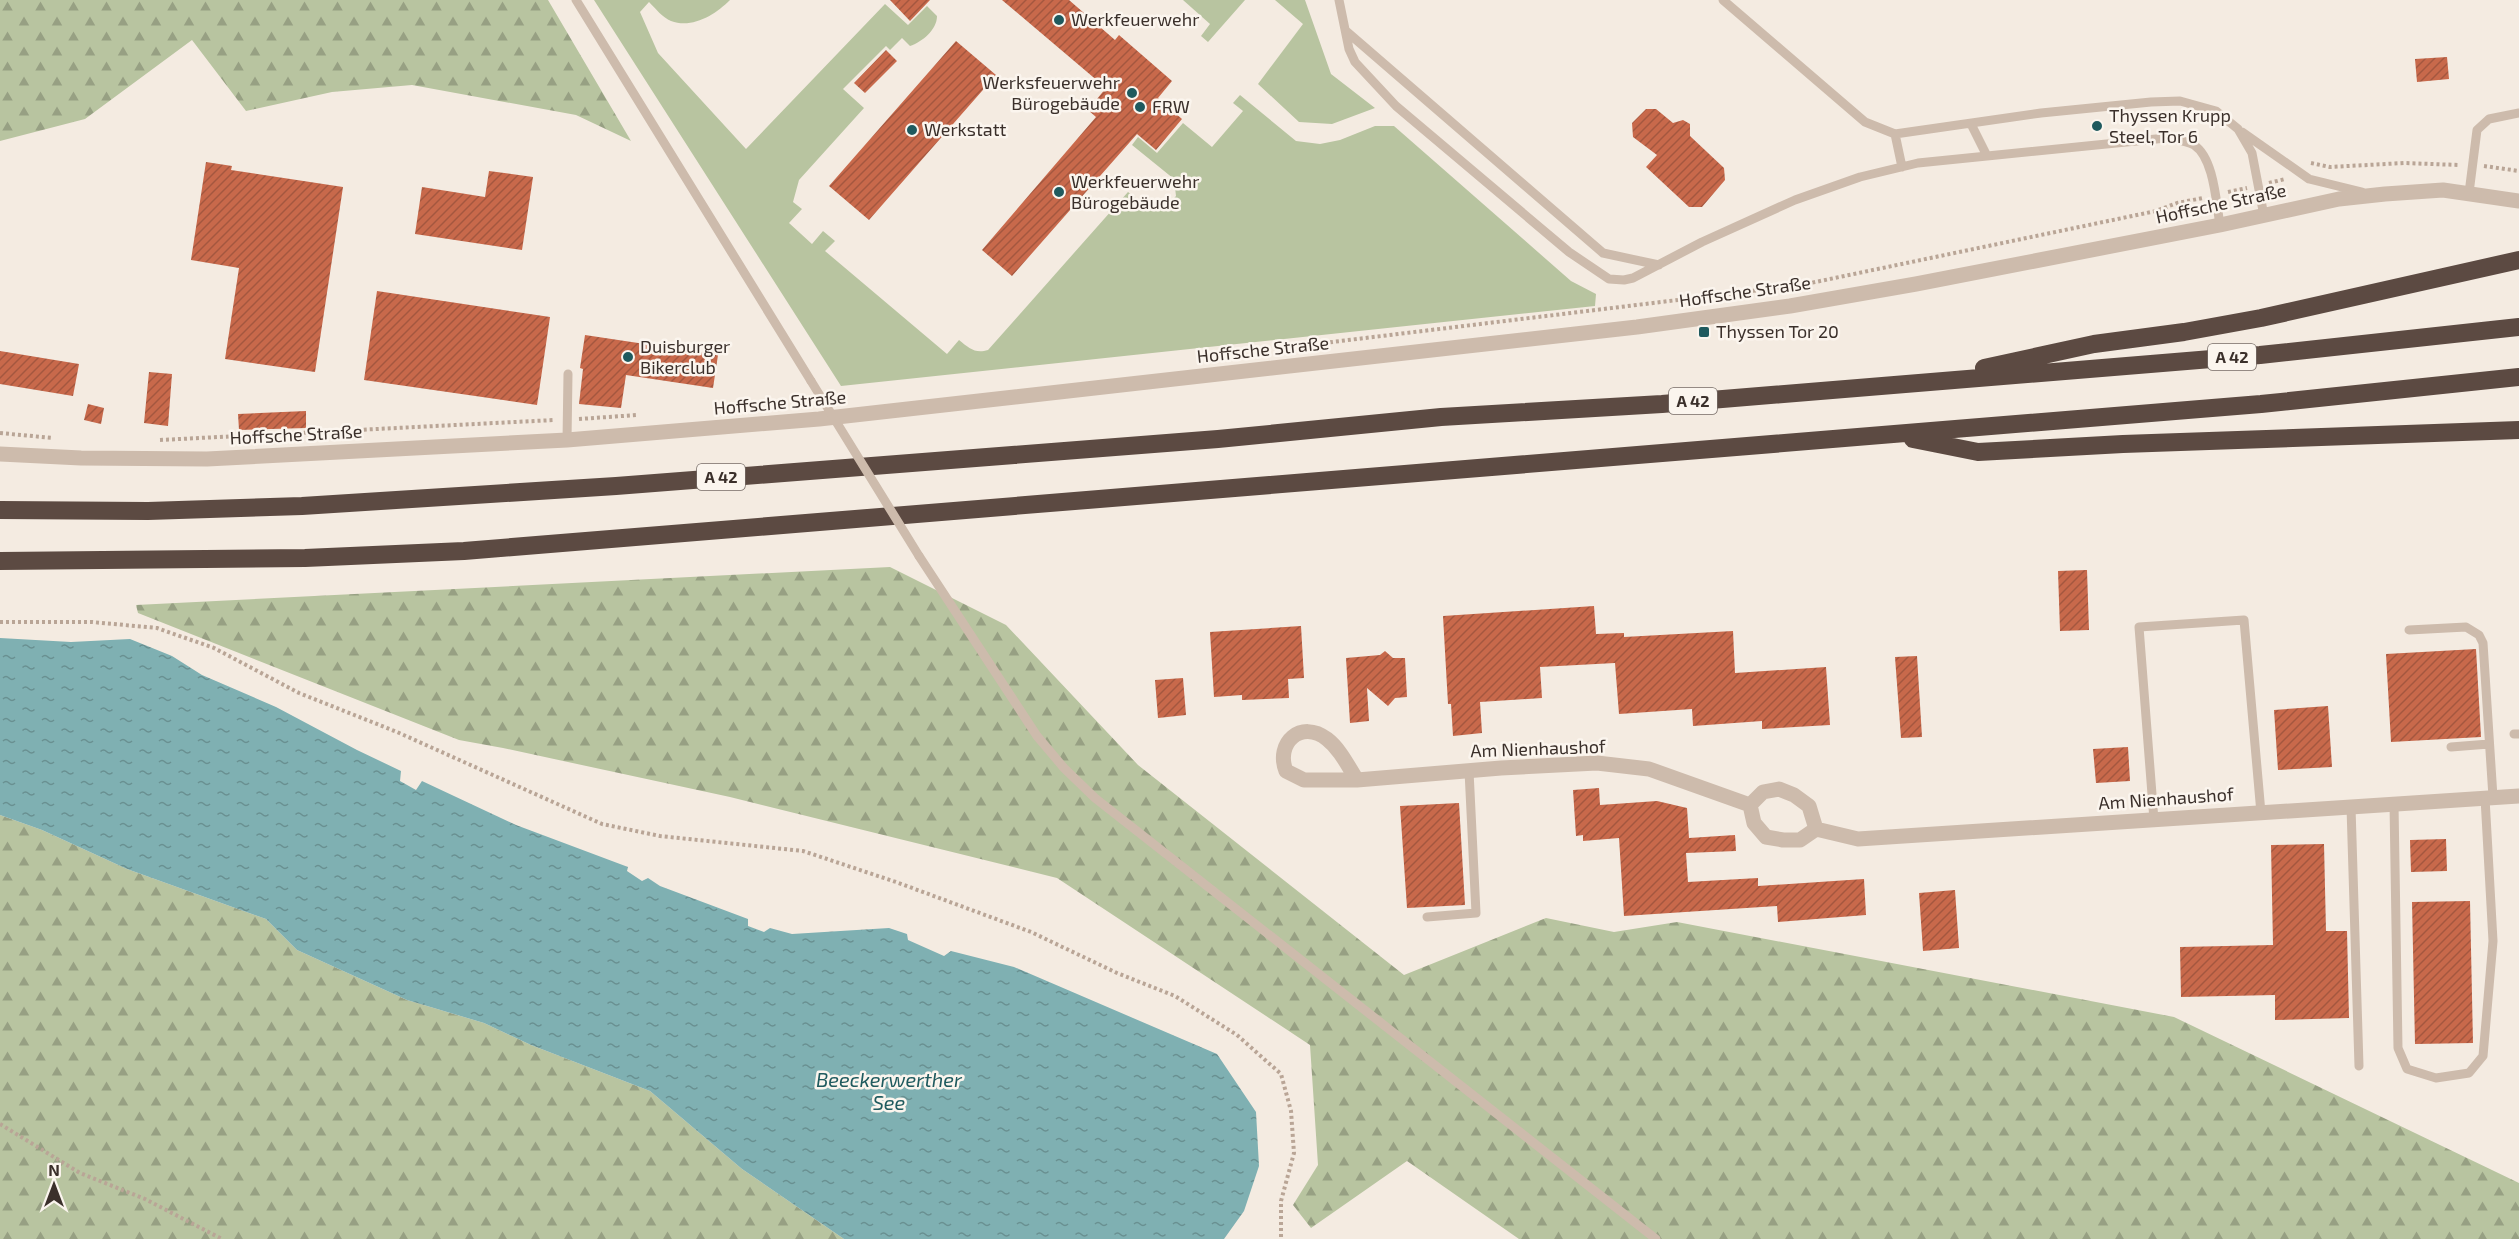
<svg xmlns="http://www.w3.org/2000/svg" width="2519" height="1239" font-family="'Exo 2',sans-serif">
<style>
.green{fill:#b8c4a0}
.forest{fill:url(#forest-firs)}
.water{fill:url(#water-ripples)}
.building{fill:url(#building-hatch)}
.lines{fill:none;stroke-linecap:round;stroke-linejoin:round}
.path{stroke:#b9a596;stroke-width:4;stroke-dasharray:3 3;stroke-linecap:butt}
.service{stroke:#cdbbac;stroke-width:9}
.minor{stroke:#cdbbac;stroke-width:15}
.tertiary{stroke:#cdbbac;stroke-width:15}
.motorway{stroke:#5c4a42;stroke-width:18}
.service-bridge{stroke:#cdbbac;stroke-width:9}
.poi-dot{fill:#1f5a5e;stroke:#fbf5ee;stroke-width:2}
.labels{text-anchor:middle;stroke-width:5;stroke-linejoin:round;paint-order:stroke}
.shield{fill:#fbf5ee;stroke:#756b66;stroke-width:1.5}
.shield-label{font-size:16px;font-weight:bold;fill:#3b302b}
.poi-label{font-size:18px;fill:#3b302b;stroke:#fbf5ee;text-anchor:start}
.street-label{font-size:18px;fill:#3b302b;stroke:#fbf5ee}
.water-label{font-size:20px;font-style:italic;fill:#1f5a5e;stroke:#fbf5ee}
</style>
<defs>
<pattern id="forest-firs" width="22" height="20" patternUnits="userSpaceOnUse" patternTransform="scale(1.5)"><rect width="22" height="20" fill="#b8c4a0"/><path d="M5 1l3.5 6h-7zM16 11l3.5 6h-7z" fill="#97a083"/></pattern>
<pattern id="water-ripples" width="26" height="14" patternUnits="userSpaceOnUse" patternTransform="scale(1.5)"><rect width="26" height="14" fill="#7fb0b2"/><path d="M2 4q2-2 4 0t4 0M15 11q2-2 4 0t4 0" fill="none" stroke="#699091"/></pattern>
<pattern id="building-hatch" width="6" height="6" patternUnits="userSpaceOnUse" patternTransform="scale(1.5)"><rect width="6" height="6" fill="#c8694b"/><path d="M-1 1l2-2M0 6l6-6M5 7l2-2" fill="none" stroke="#a4573f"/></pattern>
</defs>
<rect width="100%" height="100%" fill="#f4ebe1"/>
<path class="green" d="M594 0H730C715 15 692 29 671 21 663 18 655 8 649 2L640 12 658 53 746 149 885 4 908 25 927 6 937 16C937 30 922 42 910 46L902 38 890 50 886 46 843 89 864 108 799 180 793 202 802 209 789 223 812 244 823 231 835 241 825 251 947 354 959 340C969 348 975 354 988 350L1128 192 1145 205 1166 207 1176 196 1174 179 1132 145 1138 137 1157 153 1183 123 1212 147 1243 111 1233 103 1240 95 1296 141 1320 144 1340 140 1375 126H1394L1571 281 1596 294 1595 306 841 386Z
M1183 0H1245L1208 42 1201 36 1210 24Z
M1275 0H1305L1331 74 1375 108 1332 124 1299 122 1258 84 1303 24Z"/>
<path class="forest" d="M0 0H548L631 141 576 115 412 85 332 92 246 111 192 40 85 119 0 141Z
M890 567 1006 625 1138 765 1404 975 1546 918 1614 932 1677 922 2174 1017 2519 1183V1239H1519L1407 1161 1311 1228 1293 1205 1318 1165 1310 1045 1057 878 730 797 503 748 459 740 138 613 136 605Z
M0 815 42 830 127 869 266 919 297 950 407 1000 484 1023 531 1045 650 1091 742 1169 844 1239H0Z"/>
<path class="water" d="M0 638 71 642 130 639 172 656 202 675 276 707 357 750 401 771 400 781 416 790 422 781 516 825 628 867 627 871 642 881 648 878 660 886 748 919V926L764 932 770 928 792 934 889 928 907 934 908 940 944 956 951 951 1014 967 1217 1054 1256 1112 1259 1166 1244 1211 1224 1239H844L742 1169 650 1091 531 1045 484 1023 407 1000 297 950 266 919 127 869 42 830 0 815Z"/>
<path class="building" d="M890 0H930L910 21Z
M1002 0H1069L1115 40 1119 35 1172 81 1158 98 1182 119 1156 150 1137 134 1012 276 982 250 1096 117 1088 110 1106 88Z
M956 41 996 75 869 220 829 186Z
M886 50 897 61 865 93 854 83Z
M2447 57 2449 79 2417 82 2415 59Z
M1646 109H1656L1673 123 1683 120 1690 124V136L1724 168 1725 180 1702 207H1689L1646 167 1657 155 1633 137 1632 123Z
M206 162 232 166 231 170 343 187 315 372 225 359 239 268 191 260Z
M489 171 533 177 522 250 415 234 422 187 485 197Z
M377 291 550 317 537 405 364 380Z
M585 335 718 355 713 388 626 375 621 408 579 404 583 369 580 368Z
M0 351 79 364 73 396 0 384Z
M149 372 172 374 168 426 144 423Z
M88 404 104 408 101 424 84 420Z
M306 411V428L239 430 238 414Z
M2087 570 2089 630 2060 631 2058 571Z
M1594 606 1596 634 1624 633V637L1733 631 1735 673 1826 667 1830 725 1762 729V721L1693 726 1692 709 1619 714 1615 663 1540 667 1542 698 1480 702 1482 733 1453 736 1451 704H1448L1443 616Z
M1301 626 1304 678 1288 679 1289 698 1242 700V695L1214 697 1210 632Z
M2476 649 2481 737 2391 742 2386 654Z
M1385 651 1393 658H1405L1407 697 1395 698 1388 706 1367 688 1369 721 1350 723 1346 658 1380 655Z
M1917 656 1922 737 1901 738 1895 657Z
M1183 678 1186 715 1158 718 1155 680Z
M2328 706 2332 767 2278 770 2274 710Z
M2128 747 2130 781 2096 783 2093 749Z
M1599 788 1600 805 1657 801 1687 808 1689 838 1735 835 1736 851 1686 853 1688 882 1758 878V886L1864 879 1866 915 1778 922 1777 906 1624 916 1619 838 1583 841V835L1576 836 1573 790Z
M1459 803 1465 905 1407 908 1400 806Z
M2446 839 2447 871 2411 872 2410 840Z
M2324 844 2326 931H2347L2349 1018 2275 1020V995L2181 997 2180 947 2273 945 2271 845Z
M1955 890 1959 948 1923 951 1919 893Z
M2470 901 2473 1043 2415 1044 2412 902Z"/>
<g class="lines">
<path class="path" d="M2311 163 2330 167 2404 163 2459 165
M2484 166 2519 171
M2269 183 2285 179
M2228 192 2247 188
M1324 343 1801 285 2156 211 2177 203 2203 198
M579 419 637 415
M0 433 53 438
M160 440 554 420
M0 622H92L157 628 214 648 299 693 397 732 602 824 660 836 803 851 896 882 1031 932 1117 973 1175 996 1237 1035 1281 1074 1291 1111 1294 1153 1281 1201V1239
M0 1124 80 1173 145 1199 222 1239"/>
<path class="service" d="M576 0 811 381
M1339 0 1349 49 1355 62 1396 106 1569 252 1609 279 1624 280 1633 278 1702 242 1795 200 1860 177 1918 163 2166 138C2175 140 2186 140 2194 145 2214 158 2216 202 2220 225
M1723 0 1865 122 1895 134 2041 113 2151 102 2180 101 2216 111 2238 129 2252 153 2264 216
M1346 31 1603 253 1659 265
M1971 124 1987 156
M2242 132 2309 179 2362 192
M1895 134 1902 167
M2469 193 2477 130 2489 119 2519 113
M567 440 568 374
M919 556 1037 736 1064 768 1095 798 1656 1239
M2409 630 2466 627 2479 635 2483 643 2493 797
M2514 734H2519
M2451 747 2489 744
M2394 804 2398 1048 2407 1069 2436 1078 2469 1073 2483 1056 2493 941 2485 798
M2351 807 2359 1066
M2154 820 2139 627 2244 620 2261 813
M1427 917 1476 913 1469 771"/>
<path class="minor" d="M1357 780C1348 766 1340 749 1327 739 1301 719 1275 743 1286 771L1304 780H1357L1501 768 1597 763 1649 769 1750 805 1763 792 1779 789 1794 795 1809 806 1816 829 1858 839 2519 796
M1750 805 1754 823 1766 837 1783 840H1800L1816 829"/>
<path class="tertiary" d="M0 454 81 458 207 459 567 440 819 419 1637 327 1790 306 1916 284 2220 225 2339 199 2385 194 2443 190 2519 201"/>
<path class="motorway" d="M1984 368 2094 344 2184 332 2261 318 2519 260
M1913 439 1978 452 2123 444 2519 430
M0 510 148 511 302 506 616 486 1218 439 1441 417 1662 404 2260 355 2519 327
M0 561 305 558 464 551 2261 404 2519 377"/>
<path class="service-bridge" d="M811 381 919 556"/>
</g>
<g class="poi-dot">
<circle cx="1059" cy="20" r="6"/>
<circle cx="1132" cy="93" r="6"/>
<circle cx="1140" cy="107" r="6"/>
<circle cx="2097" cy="126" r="6"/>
<circle cx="912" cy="130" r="6"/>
<circle cx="1059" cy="192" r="6"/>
<rect x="1698" y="326" width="12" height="12" rx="3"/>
<circle cx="628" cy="357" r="6"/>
</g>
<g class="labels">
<g class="shield">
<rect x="2208" y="344" width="48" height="26" rx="4.5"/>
<rect x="1669" y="388" width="48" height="26" rx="4.5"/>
<rect x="697" y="464" width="48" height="26" rx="4.5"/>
</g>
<g class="shield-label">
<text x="2232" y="363">A 42</text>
<text x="1693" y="407">A 42</text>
<text x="721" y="483">A 42</text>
</g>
<g class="poi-label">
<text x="1071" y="26">Werkfeuerwehr</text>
<text x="1120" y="89" text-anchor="end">Werksfeuerwehr<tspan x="1120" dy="21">Bürogebäude</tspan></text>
<text x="1152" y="113">FRW</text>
<text x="2109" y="122">Thyssen Krupp<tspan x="2109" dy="21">Steel, Tor 6</tspan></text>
<text x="924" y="136">Werkstatt</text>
<text x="1071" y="188">Werkfeuerwehr<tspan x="1071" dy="21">Bürogebäude</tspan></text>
<text x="1716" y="338">Thyssen Tor 20</text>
<text x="640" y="353">Duisburger<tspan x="640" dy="21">Bikerclub</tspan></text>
</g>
<g class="street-label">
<text transform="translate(2221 204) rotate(-12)" y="6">Hoffsche Straße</text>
<text transform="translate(1745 292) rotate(-8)" y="6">Hoffsche Straße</text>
<text transform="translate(1263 350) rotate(-6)" y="6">Hoffsche Straße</text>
<text transform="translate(780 403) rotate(-5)" y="6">Hoffsche Straße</text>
<text transform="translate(296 435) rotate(-3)" y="6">Hoffsche Straße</text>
<text transform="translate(1538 749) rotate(-2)" y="6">Am Nienhaushof</text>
<text transform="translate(2166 799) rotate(-4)" y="6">Am Nienhaushof</text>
</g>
<g class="water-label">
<text x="889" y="1087">Beeckerwerther<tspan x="889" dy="23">See</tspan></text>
</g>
</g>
<g transform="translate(54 1185)" stroke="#fbf5ee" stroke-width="4.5" paint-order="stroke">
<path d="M0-4.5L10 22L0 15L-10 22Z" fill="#3b302b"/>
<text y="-9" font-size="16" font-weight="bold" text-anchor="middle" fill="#3b302b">N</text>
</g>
</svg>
